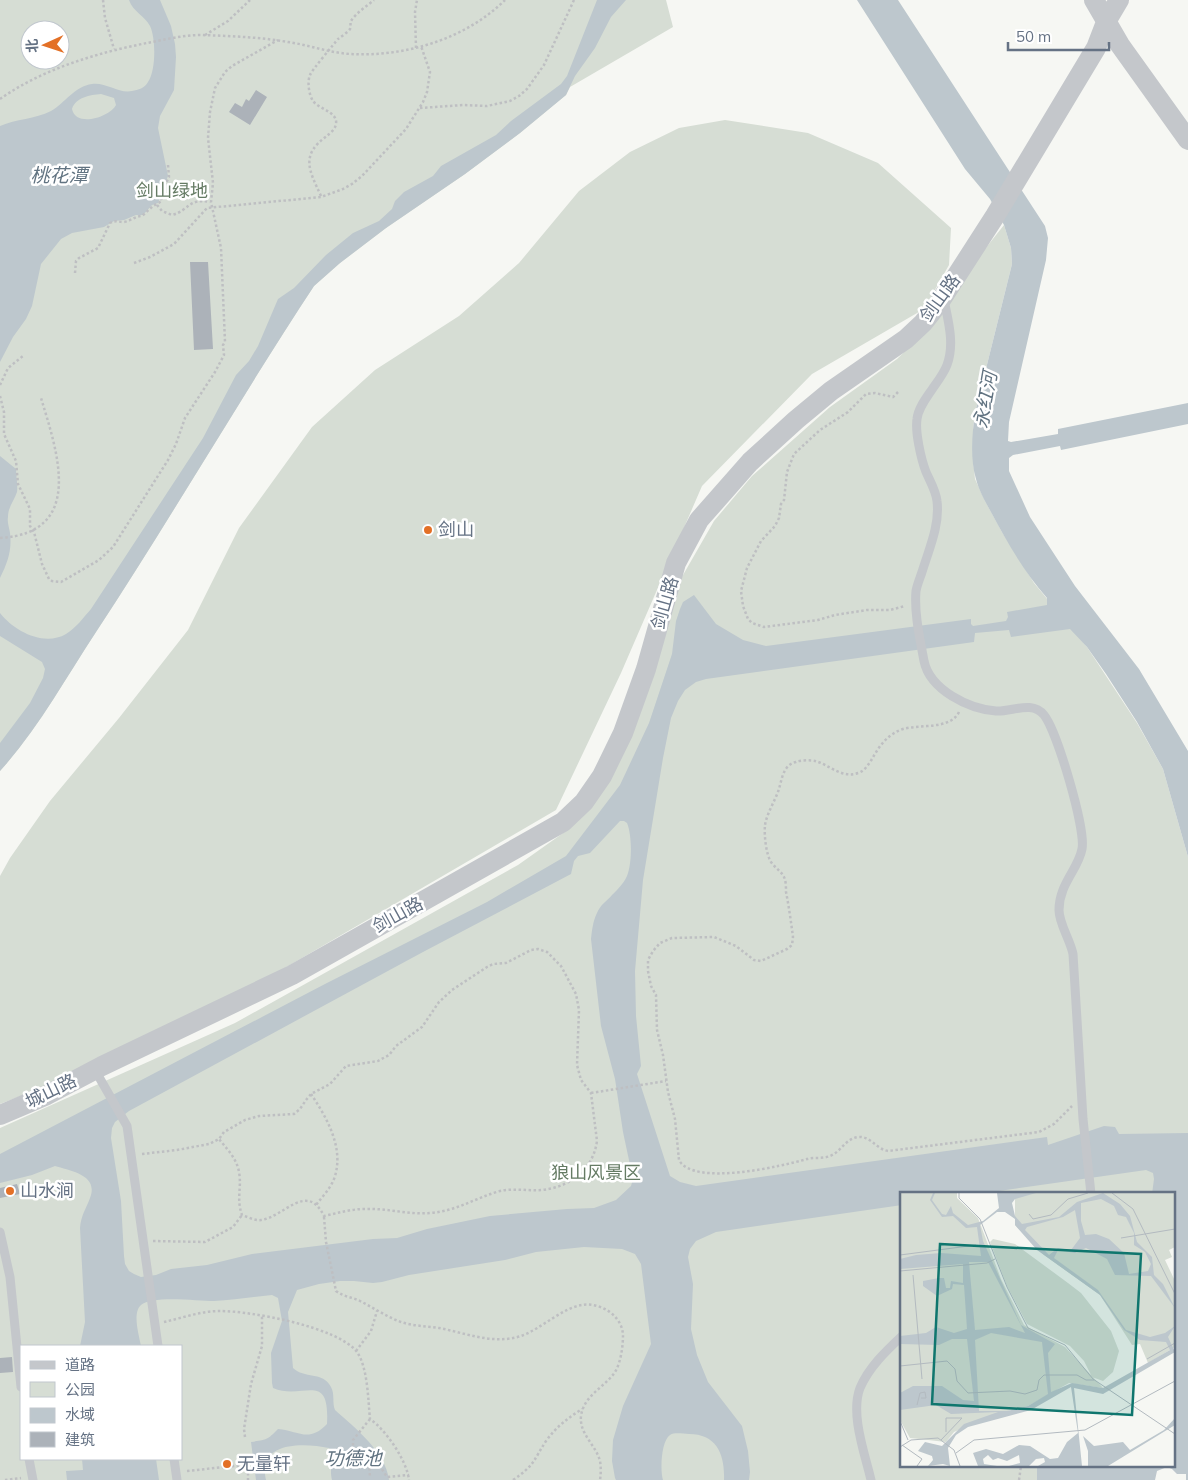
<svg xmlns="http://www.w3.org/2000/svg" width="1188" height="1480" font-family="Mulish,'Noto Sans SC',sans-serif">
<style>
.green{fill:#d6ddd4;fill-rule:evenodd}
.water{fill:#bdc7cd;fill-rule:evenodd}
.pier{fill:#f6f7f3}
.building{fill:#acb2b9}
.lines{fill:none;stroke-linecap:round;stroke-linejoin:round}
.path{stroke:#bebfc2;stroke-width:2.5;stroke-dasharray:2.5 2.5;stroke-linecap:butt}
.service{stroke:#c4c7cb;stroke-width:9}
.tertiary{stroke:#c4c7cb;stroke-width:20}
.poi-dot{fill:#e37026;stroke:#fff;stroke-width:2}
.labels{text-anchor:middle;stroke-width:5;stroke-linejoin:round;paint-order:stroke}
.park-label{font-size:18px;fill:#657b64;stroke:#fff}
.street-label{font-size:18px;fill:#657284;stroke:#fff}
.poi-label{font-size:18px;fill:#657284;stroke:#fff;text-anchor:start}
.water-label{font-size:19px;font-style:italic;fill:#617381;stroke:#fff}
.inset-road{fill:none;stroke:#b3bac0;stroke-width:1}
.view{fill:#0f766e;fill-opacity:0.15;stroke:#0f766e;stroke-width:2.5}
.inset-edge{fill:none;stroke:#657284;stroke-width:2.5}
</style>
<rect width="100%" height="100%" fill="#f6f7f3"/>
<path class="green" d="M0 0H666L673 27 570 87 566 95 520 133 465 174 386 228 340 263 314 286C239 400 171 518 96 632 65 679 38 729 0 771ZM30 30H60V60H30Z
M725 120 808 133 878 163 951 228 949 265 924 309 812 374 702 486 621 673 556 810 283 969 36 1090 0 1104V876L10 858 50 801 119 718 188 630 239 528 312 427 375 370 459 316 519 263 579 191 630 152 679 128Z
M1004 225 1011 248 1012 264 975 413 973 429V459L975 479 985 501 1002 532 1034 583 1087 647 1137 723 1163 769 1188 857V1480H0V1128L235 1023 518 865 566 831 596 800 679 582 714 521 752 476 830 407 897 359 942 315 981 254ZM902 1194H1174V1466H902ZM21 1346H181V1459H21Z"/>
<path class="water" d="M129 0H160L171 26 175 44 176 57 174 90 160 116 158 128 168 176 158 203 152 205 143 215H136L124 220 114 221 104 227 72 233 61 239 41 264 32 306 26 319 13 337 0 362V126C16 119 35 119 51 111 65 103 75 86 92 84 106 82 119 94 132 91 138 90 145 88 148 82 156 71 156 38 150 26 145 16 133 12 129 0ZM101 94 114 98 116 105C110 117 76 128 72 109 76 97 90 95 101 94Z
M597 0H626L611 17 595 48 575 76 566 95 520 133 465 174 386 228 340 263 314 286C239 400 171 518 96 632 65 679 38 729 0 771V743L30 703 43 678 45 669 42 662 0 636V613C14 631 44 647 66 634 76 628 83 618 91 609L203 438 236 375 249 361 258 346 278 299 294 288 326 255 353 233 379 221 392 209 395 201 404 192 433 176 441 166 496 135 511 121 561 84 567 76Z
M857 0H898L1045 226 1048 238 1046 260 1009 422 1008 441 1011 442 1058 434V429L1188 403V424L1061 450 1060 446 1013 455 1009 458V471L1030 517 1075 586 1139 669 1188 751V857L1163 769 1137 722 1106 674 1087 647 1070 629 1011 637 1009 630 975 633 974 642 706 679 696 682 685 690 678 701 671 718 663 758 643 880 635 971 636 1016 641 1066 637 1074 670 1176 680 1182 696 1186 1047 1137 1048 1145 1104 1126 1115 1127 1119 1134 1188 1133V1480H1037V1466H1174V1194H1152L1154 1179 1153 1173 1146 1170 978 1194H902V1205L716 1232 696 1241 690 1249 688 1257 693 1284 691 1329 697 1355 708 1382 742 1426 748 1451 750 1472 749 1480H724C725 1455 717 1434 689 1434 683 1434 675 1432 670 1435 661 1441 660 1471 663 1480H616L615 1478 612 1461 613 1440 623 1406 651 1344 641 1264 635 1254 622 1249 584 1247 536 1252 505 1260 409 1275 382 1282 373 1283 354 1281H340L319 1284 297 1290 288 1312 293 1368C304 1379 323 1371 331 1387 335 1394 332 1403 335 1410 355 1428 386 1452 389 1480H332C329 1469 334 1459 329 1448 303 1443 257 1441 266 1480H256L251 1442C268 1439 266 1441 278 1429 299 1431 309 1443 327 1424 330 1369 303 1401 273 1388L272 1383 271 1353 282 1321 278 1298 272 1295C253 1297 233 1300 214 1301 198 1301 152 1295 141 1305 132 1313 139 1335 141 1346H80L85 1322 80 1228C81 1215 86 1209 90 1198 99 1175 71 1171 55 1166L32 1175 0 1183V1154L325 984 487 902 566 856 620 785 649 723 672 654 676 621 680 609 683 602 694 595 716 624 743 640 766 646 971 619V624L973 626 1006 621 1008 617 1007 612 1047 605V598C1025 573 1008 544 992 514 986 503 979 491 976 479 970 459 972 434 975 413L1012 264 1011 248 1004 225 990 199 965 169ZM620 821H624L627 823C632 835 632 860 628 873 626 881 618 889 612 895 607 901 600 905 597 913 593 921 592 930 591 939L601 1026 615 1079 623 1132 633 1179 631 1186 616 1200 594 1208 567 1209 490 1216 427 1229 397 1238 373 1239 252 1254 207 1265 171 1269 156 1275 141 1277 134 1274 129 1271 125 1264 124 1256 121 1201 111 1138 112 1128 115 1122 129 1111 423 952 571 874 574 861 578 856 590 853Z
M0 456 16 469C16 474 18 488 17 492 14 501 8 507 8 517 7 522 9 527 10 533 12 550 8 562 0 578Z
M82 1459H156L159 1480H67L66 1471 83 1470Z"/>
<path class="pier" d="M1167 1467 1172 1469 1177 1474H1186V1480H1155L1157 1471Z"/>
<path class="building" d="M256 90 267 97 250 125 229 112 235 103 242 107 246 99 249 101Z
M190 262H208L213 349 194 350Z
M17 1184 20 1194 0 1198V1188Z
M12 1357 13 1372 0 1373V1358Z"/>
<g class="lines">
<path class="path" d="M103 0 105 18 114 49
M205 35 228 21 250 0
M416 48 415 12 417 0
M0 99C44 68 100 52 152 42 168 39 184 35 201 35 230 36 259 37 288 42 309 45 330 53 351 54 405 57 466 39 505 0
M420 108 463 105 487 106 510 101 519 96 527 89 544 65 574 0
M321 196C309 170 300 155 327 136 330 133 335 130 336 124 338 112 319 109 313 101 309 95 307 82 310 75 312 70 334 44 338 39 342 36 348 32 350 29 351 26 350 23 351 21 356 13 367 6 374 0
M157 205 162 211 172 215C190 210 188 198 210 202
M134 263 150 257 174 244 207 208 321 197 343 189 352 184 362 176 406 129 423 102 427 92 430 72 421 46
M75 273 76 261 79 258 98 248 110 223C116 220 118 222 124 222 131 221 135 216 142 216L153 206 162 201 160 195 169 177 168 165
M0 385 8 368 23 356
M898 392 893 397 875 393 866 394 848 412 820 430 794 454 787 472 784 500 781 504 779 518 775 526 761 541 747 568 741 591 743 606 748 619 752 623 764 627 818 620 835 615 867 610H890L905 606
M0 396 4 412V434L16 461 18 484 30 509V526L34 532 42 564 49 579 52 581 61 582 99 560 113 547 168 460 176 444 185 418 215 372 224 355 223 345 225 342 221 248 211 202 213 183 208 138 210 112 215 88 225 72 232 66 278 40
M0 538C86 533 57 451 41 398
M959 712C950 730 920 724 903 729 874 739 874 768 858 773 842 779 828 764 815 761 810 760 800 760 796 762 783 765 782 779 779 789 775 801 767 813 765 825 764 835 766 854 771 862 775 868 781 871 784 877 786 881 786 887 786 892 789 907 791 922 793 937L792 945 787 949 761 961 754 960 736 946 714 937 672 938 660 943 653 951 648 960V971L651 986 656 995 657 1030 663 1055 668 1092 675 1119 679 1160C693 1187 783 1166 807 1159 814 1157 823 1159 830 1156 841 1152 845 1139 858 1137 871 1136 876 1149 888 1151L1039 1132 1054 1124 1072 1106
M591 1093 666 1081
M311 1094C327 1118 345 1149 334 1179 330 1189 322 1197 316 1205
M142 1154 177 1150 209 1144 219 1139 224 1132 245 1120 259 1116 294 1114 300 1109 306 1100 311 1094 330 1084 346 1066 378 1061 389 1055 396 1046 422 1027 439 1002 452 990 487 967 493 964 506 963 531 950 538 949 547 952 561 966 576 994 579 1010 577 1065 581 1080 591 1093 597 1141C593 1170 570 1187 542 1190 528 1191 513 1188 500 1191 475 1198 457 1211 430 1213 409 1215 387 1208 365 1209 351 1209 338 1213 324 1216 307 1181 284 1217 261 1220 255 1221 248 1217 242 1215 236 1198 242 1188 239 1172 237 1159 227 1149 219 1139
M324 1217 326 1242 336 1291C344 1297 352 1297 360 1301 374 1308 387 1317 401 1322 413 1326 426 1326 439 1328 466 1333 493 1345 521 1336 541 1329 562 1308 582 1305 600 1302 622 1315 623 1335 623 1346 621 1362 615 1372 604 1388 584 1395 581 1416 579 1434 596 1445 600 1461 601 1467 601 1474 600 1480
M153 1241 205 1242 233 1227 242 1215
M164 1322C182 1318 201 1311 220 1311 251 1311 338 1327 357 1352 368 1368 368 1400 370 1419 386 1430 407 1461 409 1480
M356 1351 371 1331 377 1311
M370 1419 353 1440V1459L360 1464 378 1463 387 1477 409 1475
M245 1437 244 1429 251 1384 262 1346V1316
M369 1463 370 1477
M187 1471 243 1465
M248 1473V1480
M5 1480 21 1478
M513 1480C535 1465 533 1461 546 1441 556 1427 568 1418 582 1409
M1019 1480 1021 1466"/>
<path class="service" d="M944 300C948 320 955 344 947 365 944 373 938 381 933 388 927 397 918 408 917 419 915 432 921 459 926 472 930 481 936 491 937 501 940 525 929 549 922 572 920 578 917 585 916 591 914 613 920 639 924 661 930 690 969 709 996 711 1012 712 1032 700 1044 715 1057 731 1086 829 1082 849 1078 870 1059 884 1059 910 1059 924 1070 939 1073 954L1083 1119 1091 1194
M95 1070 127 1126 158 1346
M0 1232 10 1277 21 1387
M29 1459 33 1480
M174 1459 177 1480
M871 1480C865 1454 850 1414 860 1388 869 1367 886 1351 902 1336"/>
<path class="tertiary" d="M1094 0 1120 45 1188 140
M0 1115 47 1095 102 1066 292 975 563 822 584 802 602 776 623 733 646 669 676 563 699 520 750 462 796 420 831 391 906 339 923 323 939 303 995 216 1096 48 1106 22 1119 0"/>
</g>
<g class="poi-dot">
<circle cx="428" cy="530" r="5"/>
<circle cx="10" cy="1191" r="5"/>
<circle cx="227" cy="1464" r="5"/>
</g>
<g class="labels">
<g class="park-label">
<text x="172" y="197">剑山绿地</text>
<text x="596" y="1179">狼山风景区</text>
</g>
<g class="street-label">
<text transform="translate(940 298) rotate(-54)" y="6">剑山路</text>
<text transform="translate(665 603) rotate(-74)" y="6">剑山路</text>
<text transform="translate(398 915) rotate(-29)" y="6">剑山路</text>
<text transform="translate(51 1091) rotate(-26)" y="6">城山路</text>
</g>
<g class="poi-label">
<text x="438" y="536">剑山</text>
<text x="20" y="1197">山水涧</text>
<text x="237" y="1470">无量轩</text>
</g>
<g class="water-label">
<text x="59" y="182">桃花潭</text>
<text transform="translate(985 400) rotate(-80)" y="7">永红河</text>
<text x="353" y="1465">功德池</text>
</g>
</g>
<g transform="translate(900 1192)">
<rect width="275" height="275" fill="#f6f7f3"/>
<path d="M0 1H57V6L78 26 101 87 124 133 165 155 203 196 169 191 128 214 96 222 54 240 46 250 10 246 0 228ZM115 1H275V55L269 58 272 65 265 68 275 89V155L248 171 240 152 232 153 200 103 144 63 115 33ZM93 47 115 52 168 91 181 101 211 139 219 159 213 180 203 189 192 185 184 169 170 154 127 132 107 94 90 50Z" fill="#d6ddd4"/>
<path d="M33 1H35L32 8 42 22 46 23 51 14 53 21 68 33 83 29 99 16 97 1H136L115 7 112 11 115 24 122 32 159 25 177 10 203 1 220 12 230 24 237 50 252 65 254 83 263 92 275 116 251 84 215 83 207 67 186 56 175 61 158 58 154 66 198 98 226 138 250 145 265 141 275 134 268 145 275 160 203 202 174 196 182 274H138L145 270 144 266 136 267 129 274H109L120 271 119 263 107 269 98 266 93 268 88 263 83 267 84 272 97 274H78L73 261 86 257 103 262 119 253 130 254 150 267 158 266 167 250 178 241 171 195 131 218 68 235 56 243 48 256 50 274 43 272 28 274 33 268 32 264 18 259 25 250 42 254 64 232 98 220 51 222 36 213 0 218V201L13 194H42L63 208 74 209 67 147H52L39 153 0 152V144L26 141 36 135 54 141 67 137 64 93 53 92 52 97 37 104 23 94V89L39 86H44L46 96H50L51 89 63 91V72L0 77V67L16 63 41 61 81 64 77 35 66 36 53 24 42 25 30 8ZM201 7 214 14 218 23 226 25 234 41V53L245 60 251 72 248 79 229 82 224 61 209 47 196 42 185 43 181 29V11ZM175 18 180 46 171 58 158 56 149 63 125 38 127 35 163 25ZM97 20H105L115 27V33L137 58 200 103 224 138 240 148 266 150 270 158 203 196 172 191 151 200 148 161 155 152 121 133 83 49 80 33ZM69 70H88L125 141 109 135 75 138ZM91 141 142 150 148 202 128 214 107 219H79L75 148ZM275 226V233L208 274H188V259L183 244 194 254 223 250 230 258 264 238Z" fill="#bdc7cd" fill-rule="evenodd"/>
<path class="inset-road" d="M59 1V6L80 27 107 95 128 136 165 153 193 187 275 242M212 1 233 17 275 102M129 22 133 27 151 23 168 7 188 1M221 46 275 37M0 63 76 53M0 79 87 71 95 67M13 83 22 187M247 167 275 151M0 174 47 169 55 177 57 189 68 201 110 199 125 202 137 198 139 188 144 183H177L186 188H194M17 213 20 201 25 200 26 206H21M0 229 8 248M41 248 62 226H46V240M2 253 22 267 17 274M0 255 11 248 38 246 54 258 60 274M56 261 74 248 185 238 275 189"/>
<path class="view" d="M40 52 241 62 232 223 32 212Z"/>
<rect width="275" height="275" class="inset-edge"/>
</g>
<rect x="20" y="1345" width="162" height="115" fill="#ffffff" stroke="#c1c7ce"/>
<rect x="30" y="1361" width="25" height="8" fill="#c4c7cb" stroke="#c1c7ce"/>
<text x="65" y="1370" font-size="15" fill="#657284">道路</text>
<rect x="30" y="1382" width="25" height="15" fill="#d6ddd4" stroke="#c1c7ce"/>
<text x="65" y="1395" font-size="15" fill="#657284">公园</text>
<rect x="30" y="1408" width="25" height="15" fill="#bdc7cd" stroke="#c1c7ce"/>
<text x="65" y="1420" font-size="15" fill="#657284">水域</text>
<rect x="30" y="1432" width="25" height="15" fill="#acb2b9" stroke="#c1c7ce"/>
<text x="65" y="1445" font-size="15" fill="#657284">建筑</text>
<g transform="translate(45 45) rotate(267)"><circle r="24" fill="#ffffff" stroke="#c1c7ce"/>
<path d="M0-4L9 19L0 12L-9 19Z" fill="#e37026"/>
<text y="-8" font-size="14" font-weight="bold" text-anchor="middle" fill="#657284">北</text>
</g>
<path d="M1008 42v8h101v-8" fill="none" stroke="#657284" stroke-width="2.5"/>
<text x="1016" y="42" font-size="15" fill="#657284" stroke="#ffffff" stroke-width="4" paint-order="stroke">50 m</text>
</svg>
